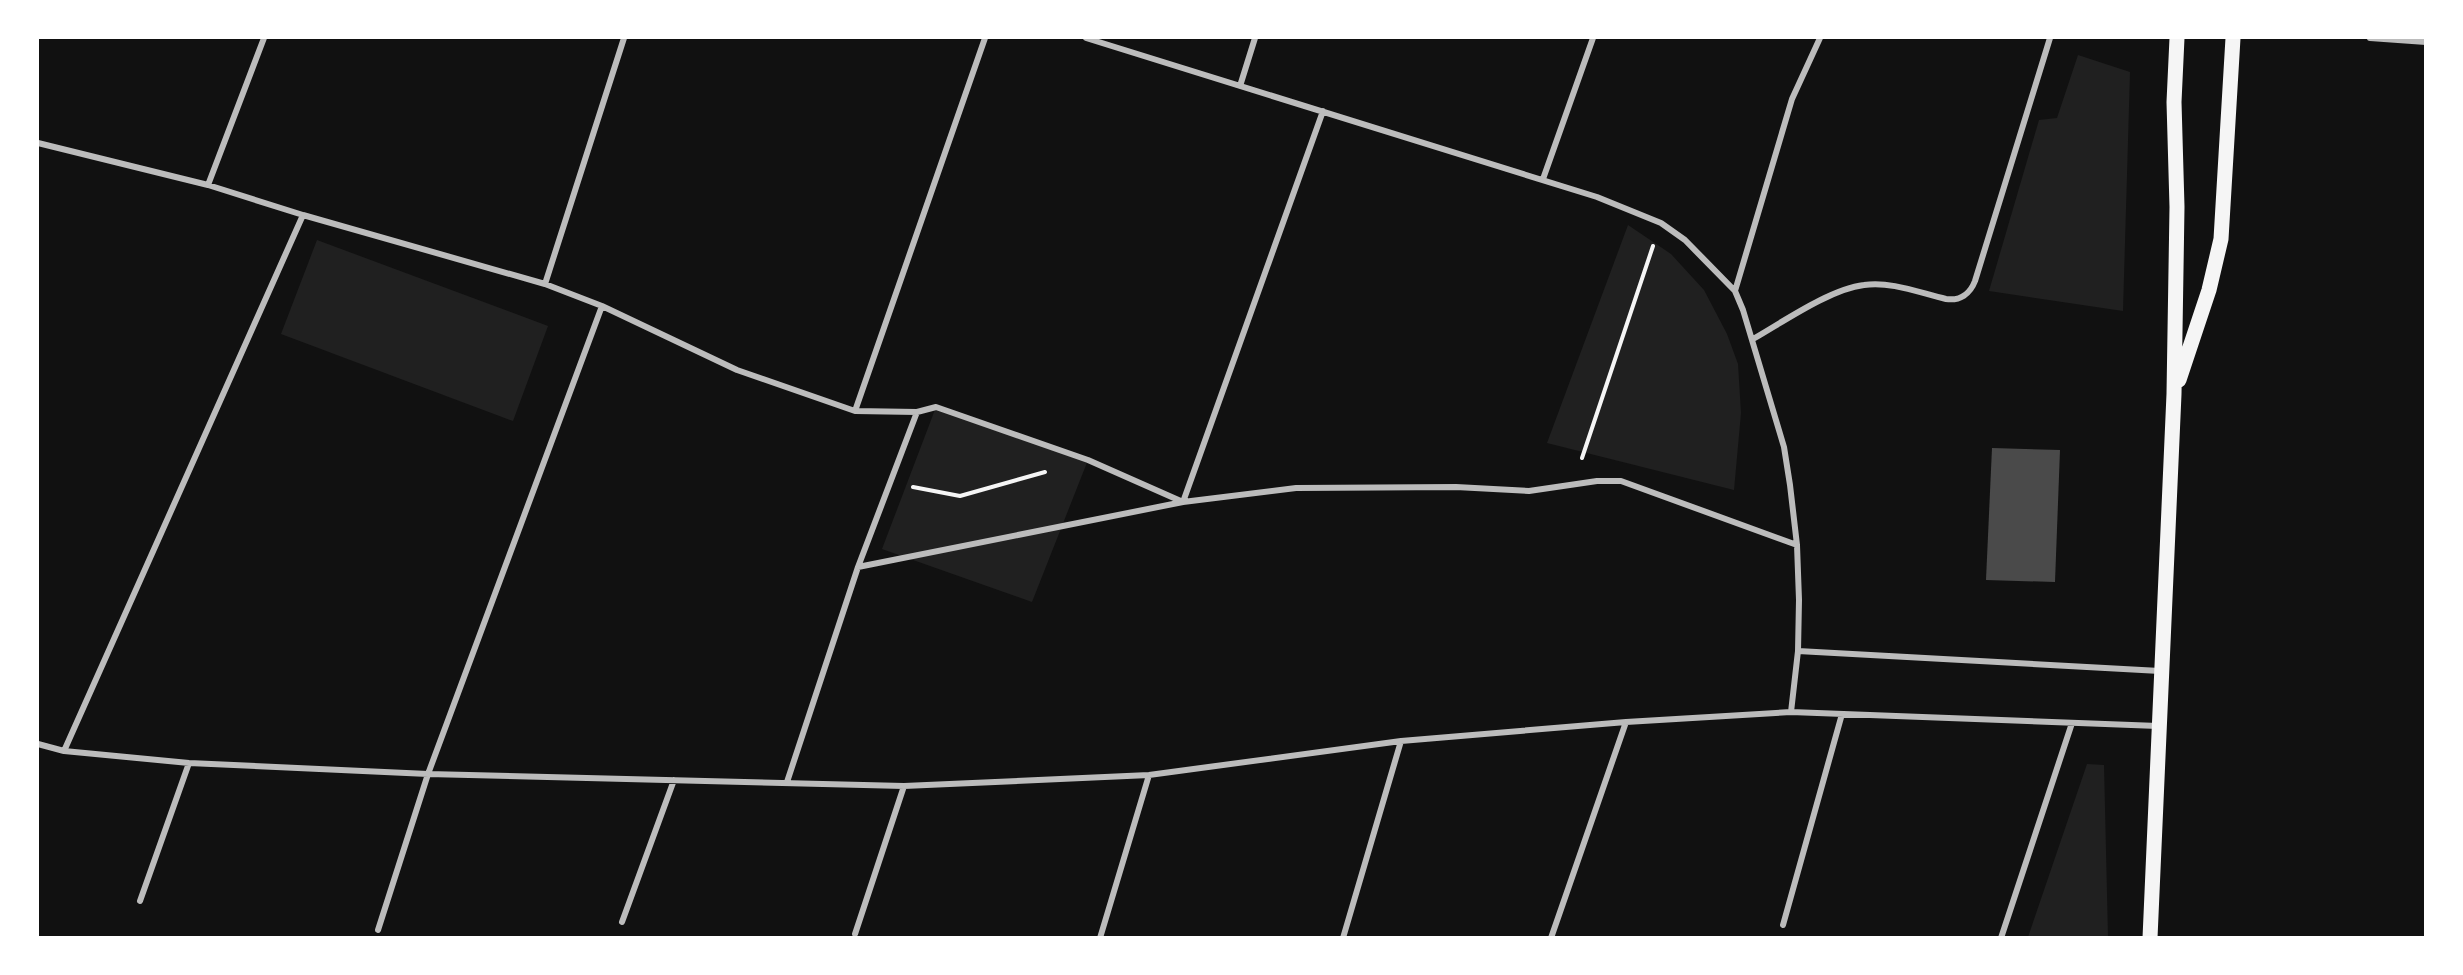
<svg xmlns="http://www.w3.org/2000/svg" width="2463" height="975" font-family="'Roboto Serif',serif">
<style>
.green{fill:#202020}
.building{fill:#4a4a4a}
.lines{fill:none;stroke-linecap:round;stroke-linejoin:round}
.path{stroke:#f5f5f5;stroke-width:4}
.minor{stroke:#bcbcbc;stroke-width:6}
.primary{stroke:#f5f5f5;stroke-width:15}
</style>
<rect width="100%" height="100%" fill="#111"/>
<path class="green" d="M2078 55 2130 72 2123 311 1989 291 2039 120 2057 118Z
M1628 225 1671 254 1704 290 1727 334 1738 364 1741 413 1734 490 1547 443Z
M317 240 548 326 513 421 281 334Z
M936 407 1088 460 1032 602 882 549Z
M2087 764 2104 765 2108 937H2028Z"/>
<path class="building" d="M1992 448 2060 450 2055 582 1986 580Z"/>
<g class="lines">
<path class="path" d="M1582 458 1653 246
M913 487 960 496 1045 472"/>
<path class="minor" d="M1086 38 1597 197 1661 223 1685 240 1735 291 1743 310 1784 447 1790 485 1797 545 1799 600 1798 651 1791 712
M2370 38 2426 42
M1240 86 1255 38
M38 143 208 185 303 215 545 284 602 306 737 370 855 411 917 412 936 407 1088 460 1183 502 1296 488 1456 487 1529 491 1597 481H1621L1797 545
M1543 179 1593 38
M208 185 264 38
M545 284 624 38
M1735 291 1792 99 1820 38
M1753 339C1783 322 1830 289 1864 285 1891 281 1920 293 1946 299 1960 301 1970 294 1975 281L2050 38
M855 411 985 38
M858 567 1183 502 1323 111
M1798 651 2160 671
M38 744 64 751 189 763 428 774 904 786 1149 775 1401 741 1626 722 1791 712 2158 726
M64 751 303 215
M787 782 858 567 917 412
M140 901 189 763
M622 922 674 780
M1783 925 1842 714
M378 930 428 774 602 306
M855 934 904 786
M1100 938 1149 775
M1343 938 1401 741
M1551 938 1626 722
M2001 938 2072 723"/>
<path class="primary" d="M2179 380 2209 290 2221 239 2233 38
M2150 938 2174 394 2177 207 2174 102 2177 38"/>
</g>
<rect width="2463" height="975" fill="none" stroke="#ffffff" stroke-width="78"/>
</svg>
